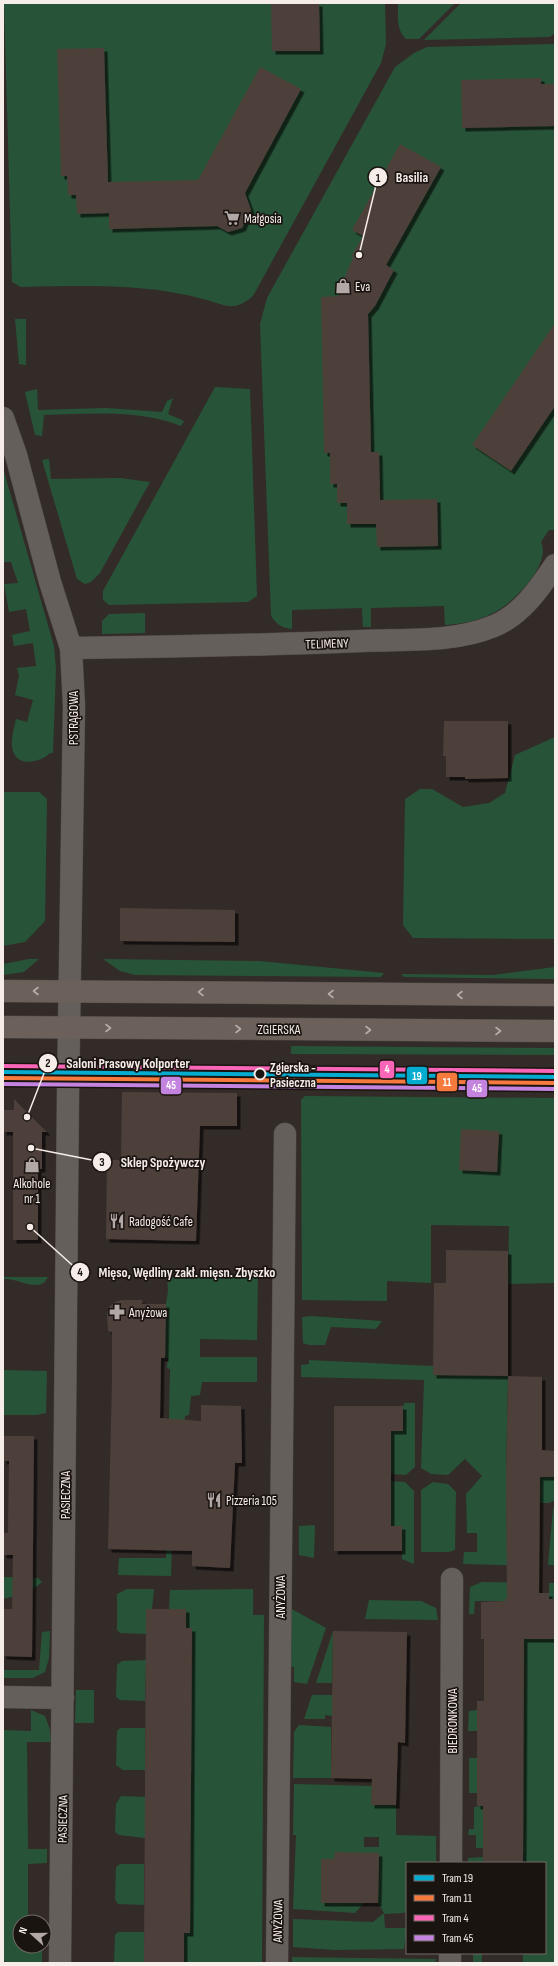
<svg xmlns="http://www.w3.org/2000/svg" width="558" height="1966" font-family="'Sofia Sans Condensed',sans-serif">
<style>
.green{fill:#275438;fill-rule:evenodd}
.building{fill:#4d403a;filter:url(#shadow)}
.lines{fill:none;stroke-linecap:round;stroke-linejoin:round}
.street-casing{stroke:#4e4745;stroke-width:23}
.primary-casing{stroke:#4e4745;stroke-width:23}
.street{stroke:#655f5c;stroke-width:22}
.primary{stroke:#6b615a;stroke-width:22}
.tram-1-casing{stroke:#1a1411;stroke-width:7}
.tram-2-casing{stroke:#1a1411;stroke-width:7}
.tram-3-casing{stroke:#1a1411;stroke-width:7}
.tram-4-casing{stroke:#1a1411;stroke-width:7}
.tram-1{stroke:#06acd0;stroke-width:4}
.tram-2{stroke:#f6793e;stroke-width:4}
.tram-3{stroke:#fa66b7;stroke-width:4}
.tram-4{stroke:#c483df;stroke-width:4}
.oneway{stroke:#b7ada8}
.stop-dot{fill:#1a1411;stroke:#f6ece8;stroke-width:2}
.labels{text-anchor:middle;stroke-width:3.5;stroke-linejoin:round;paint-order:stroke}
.poi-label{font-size:13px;fill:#f6ece8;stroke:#1a1411;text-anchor:start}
.street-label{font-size:13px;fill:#f6ece8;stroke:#1a1411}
.stop-label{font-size:13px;font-weight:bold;fill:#f6ece8;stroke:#1a1411;text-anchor:start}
.leader{fill:none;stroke:#f6ece8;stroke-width:1.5}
.callout-dot{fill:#f6ece8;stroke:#1a1411;stroke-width:1.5}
.mark-label{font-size:12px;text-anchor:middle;font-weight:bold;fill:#111}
.callout-label{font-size:14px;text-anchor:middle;font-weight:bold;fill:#f6ece8;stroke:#1a1411;stroke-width:3.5;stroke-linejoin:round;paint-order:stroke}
.line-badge{stroke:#1a1411;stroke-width:1.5}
.badge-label{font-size:11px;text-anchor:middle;font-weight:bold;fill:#fff}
</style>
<defs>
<filter id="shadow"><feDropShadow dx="3.5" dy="3.5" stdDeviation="0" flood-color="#0009"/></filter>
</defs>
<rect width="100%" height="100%" fill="#332b28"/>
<path class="green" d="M4 3H385L386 44 381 63 253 296C233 313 226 305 203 299 143 283 83 286 21 287L12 282Z
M398 3H455L419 39H406C396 30 398 16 398 3Z
M461 3H555V33L550 37 424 40Z
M555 44V530H549L541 542C552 565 512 604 493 613 478 621 462 624 445 625L444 606 371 608V627H363L362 608 292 610V629C282 628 275 624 271 615L260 324 267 298 395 67 414 53 427 47Z
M15 319H26V365L19 364Z
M215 387 250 389 257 596 248 602 109 605 103 600V591Z
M37 389 38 410 106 408 162 412 167 401 173 398 168 414 184 421 181 426C138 409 90 414 44 415L42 436 35 435 25 392Z
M49 459 51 479 120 478 150 482 100 573 91 582 85 584 77 579 42 460Z
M3 468 54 646 56 669 53 753H50C41 762 18 768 13 751 10 742 14 728 16 719L27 722 33 700 15 695 19 676 17 668 36 666 33 643 14 646 12 635 30 631 26 609 9 612 4 584 18 583 11 562H3Z
M145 613V633L102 634V621L109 614Z
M555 737V939L413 938 403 925 405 799 420 789H432L463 807 489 803 505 793 515 755Z
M3 792H39L47 799 45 921 25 942 3 946Z
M29 959H39L24 972 3 975V964Z
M103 959 259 961 384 973 381 977 135 975 120 971Z
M555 967V979L404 977 401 974 493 975Z
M291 1046 555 1048V1055L291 1054Z
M305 1096 555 1098V1283L508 1284 509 1226 431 1225V1283L387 1281V1301L302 1300 301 1100Z
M258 1276 257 1340 200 1339V1357H257V1382H202L200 1395 191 1396 189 1415 185 1416 183 1440 174 1465 171 1576 118 1575 119 1558H166L170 1369 167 1368 168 1358H165L166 1304 168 1291 167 1277Z
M3 1277H48L44 1283C30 1289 18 1278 3 1279Z
M311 1316 382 1321 376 1329 331 1327 325 1345H309L303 1343 302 1317Z
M309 1360 433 1366V1375L508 1376 506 1469 507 1559 539 1560 540 1566 463 1564 464 1552H477V1533H467L466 1494 482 1476 465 1459 448 1475 431 1474 421 1468 424 1380 301 1377V1365L309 1364Z
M3 1370 47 1371 46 1413 36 1415H3Z
M405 1403H415V1467L406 1475 391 1474V1431H403V1406Z
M540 1477H555V1500L549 1503H540Z
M391 1481 405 1482 414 1491V1564L402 1559V1526H391Z
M433 1482 448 1484 456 1492 455 1550 449 1552H421V1490Z
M555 1507V1565H548L553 1509Z
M315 1525 314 1558 299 1555V1526Z
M3 1577 38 1578 42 1582C32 1592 17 1596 3 1599Z
M482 1582 539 1583 540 1599H505V1601H475L474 1614H469L470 1587Z
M549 1583H555V1599H549Z
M127 1589H154L152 1609H146V1634L120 1633 117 1630V1594Z
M253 1589V1615H264L262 1963H184V1933L190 1932 191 1830H185L191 1726 192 1628H186V1609H169L170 1590Z
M369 1600 421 1601 436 1608 438 1620 365 1619Z
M290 1608 326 1628 307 1684 294 1682V1667L287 1666Z
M50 1631 49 1658 45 1672 33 1678H3V1670H39L42 1632Z
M333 1631 332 1683H316Z
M519 1639H555V1963H523V1953H545V1863H523L524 1673Z
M146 1660 145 1701 120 1700 116 1697 117 1665 122 1661Z
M76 1690H94V1723H75Z
M312 1695H332V1716L325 1715V1719H304Z
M31 1710 45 1716 50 1730 51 1742H27L28 1849H47V1863L28 1864V1922H20V1946H42V1963H8L3 1960V1730L31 1731Z
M477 1710V1749V1731H468L469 1711Z
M299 1725 331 1727V1778H293L294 1732Z
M120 1728H145V1770H123L116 1765 117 1731Z
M469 1758H483V1797H477V1793H469Z
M294 1784 372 1786 371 1805H396V1835L436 1836V1863H407V1910L404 1913 384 1914 385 1928H407L404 1949 335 1950 293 1947V1919L373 1922 384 1913 378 1903V1880H365L346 1853 335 1852V1859H321V1902L364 1903 355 1913 293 1909 296 1835H293ZM364 1837H379V1847H364Z
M121 1796 145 1797V1838L119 1835 115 1832 116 1804Z
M483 1806V1848H476V1835H468L469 1829H474V1807Z
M483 1857V1863H468V1858Z
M120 1864H144V1905L118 1904 115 1899 116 1867Z
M118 1932H144V1963H114L115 1935Z
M473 1954H482V1963H473Z
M292 1957 436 1959 435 1963H292Z"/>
<path class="building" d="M271 3H319L320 51H272Z
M104 48 108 182 198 180 260 67 301 89 245 193 251 210 242 228 228 232 217 226 109 229V213L77 214 76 195H68L67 176H61L57 49Z
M541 78V84H555V126L462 128 461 80Z
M400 144 441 167 386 265 394 270 375 306 368 314 371 452H379L380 500 437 499 438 546 377 547 376 524H347V503H337V484H330V453H324L321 297 339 296V281H343L353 258 352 255 363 236 352 230Z
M555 323V406L511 471 472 445Z
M444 721H508V778L465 779V777H446V756H443Z
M120 908 235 910V942L120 941Z
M122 1092 237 1093V1126H200L196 1241 106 1239 107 1160H121Z
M14 1099 47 1132H42V1169H38V1240H13V1132H3V1110H14Z
M461 1129 499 1131 497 1172 459 1170Z
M446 1250 508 1251V1376L542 1377V1450L555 1451V1477H540L539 1593H549V1599H555V1639H524L523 1863H483V1806H477V1701H484V1639H481V1602L505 1601V1599H507L506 1476 508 1376 433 1375 434 1283H446Z
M121 1300H142V1304H166L165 1358H161L160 1418 201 1421V1405L241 1406 242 1463H235L230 1568 192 1566V1551L108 1549 112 1381V1332L108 1331 107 1314 109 1307 115 1302Z
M334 1406H403V1431H391V1526H402V1551H334Z
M3 1436H34L32 1657 3 1656V1609H12L13 1555H3V1533H8L9 1461H3Z
M146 1609H186V1628H192L190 1933H184V1963H144Z
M333 1631 407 1632 405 1743 398 1742 396 1805H371L372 1779 331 1778Z
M335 1852 379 1853 378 1903H321V1859H334Z"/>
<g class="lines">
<defs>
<path id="street" d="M3 418 16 455 50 582 71 648 74 706 68 1095 60 1963
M71 648C168 647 265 645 362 641 406 639 453 643 494 626 521 615 539 589 555 565
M3 1697 63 1698
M451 1863 452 1579
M277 1963 285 1134
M450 1963V1953"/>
<path id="primary" d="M3 991 555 995
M3 1027 555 1031"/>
</defs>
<use href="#street" class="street-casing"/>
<use href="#primary" class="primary-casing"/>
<use href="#street" class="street"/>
<use href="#primary" class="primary"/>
<defs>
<path id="tram-1" d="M3 1072 555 1077"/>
<path id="tram-2" d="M3 1078 555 1083"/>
<path id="tram-3" d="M3 1066 555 1071"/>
<path id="tram-4" d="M3 1084 555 1089"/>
</defs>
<use href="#tram-1" class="tram-1-casing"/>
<use href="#tram-2" class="tram-2-casing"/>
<use href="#tram-3" class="tram-3-casing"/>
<use href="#tram-4" class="tram-4-casing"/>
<use href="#tram-1" class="tram-1"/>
<use href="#tram-2" class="tram-2"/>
<use href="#tram-3" class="tram-3"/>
<use href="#tram-4" class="tram-4"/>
</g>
<defs><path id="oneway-chevron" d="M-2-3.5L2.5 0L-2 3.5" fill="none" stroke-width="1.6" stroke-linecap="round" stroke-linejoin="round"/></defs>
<g class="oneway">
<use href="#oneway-chevron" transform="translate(36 991) rotate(-180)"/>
<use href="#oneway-chevron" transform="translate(201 992) rotate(-180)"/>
<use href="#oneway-chevron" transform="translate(331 994) rotate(-180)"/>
<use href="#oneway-chevron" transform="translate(460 995) rotate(-180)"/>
<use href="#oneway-chevron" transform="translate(108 1028)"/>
<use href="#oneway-chevron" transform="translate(238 1029)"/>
<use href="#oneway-chevron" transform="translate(368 1030)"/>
<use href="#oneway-chevron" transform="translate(498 1031)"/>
</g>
<defs>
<symbol id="supermarket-bare" viewBox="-9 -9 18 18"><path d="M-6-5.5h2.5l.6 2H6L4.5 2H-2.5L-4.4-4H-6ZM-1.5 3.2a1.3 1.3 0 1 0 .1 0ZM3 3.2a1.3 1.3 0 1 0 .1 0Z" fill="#b2a8a5" stroke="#1a1411" stroke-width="2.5" paint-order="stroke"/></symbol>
<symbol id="shop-bare" viewBox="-9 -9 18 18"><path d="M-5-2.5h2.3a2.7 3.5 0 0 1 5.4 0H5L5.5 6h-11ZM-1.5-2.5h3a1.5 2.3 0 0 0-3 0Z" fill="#b2a8a5" stroke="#1a1411" stroke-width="2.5" paint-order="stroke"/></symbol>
<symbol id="restaurant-bare" viewBox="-9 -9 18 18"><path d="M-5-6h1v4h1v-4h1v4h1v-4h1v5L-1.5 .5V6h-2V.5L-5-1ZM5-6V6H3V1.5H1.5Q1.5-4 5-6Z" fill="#b2a8a5" stroke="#1a1411" stroke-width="2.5" paint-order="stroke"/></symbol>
<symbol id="pharmacy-bare" viewBox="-9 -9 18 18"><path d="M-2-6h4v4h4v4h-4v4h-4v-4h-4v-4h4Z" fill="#b2a8a5" stroke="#1a1411" stroke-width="2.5" paint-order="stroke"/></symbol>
</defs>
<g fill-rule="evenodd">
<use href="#supermarket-bare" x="221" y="207" width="22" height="22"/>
<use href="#shop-bare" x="332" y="275" width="22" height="22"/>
<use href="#shop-bare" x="21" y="1154" width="22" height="22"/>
<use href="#restaurant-bare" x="106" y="1210" width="22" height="22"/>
<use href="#pharmacy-bare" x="106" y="1301" width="22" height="22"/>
<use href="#restaurant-bare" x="203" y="1489" width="22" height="22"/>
</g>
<circle class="stop-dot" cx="260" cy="1074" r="5.5"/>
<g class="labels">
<g class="poi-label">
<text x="244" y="223">Małgosia</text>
<text x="355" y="291">Eva</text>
<text x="32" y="1188" text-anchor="middle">Alkohole<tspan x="32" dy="15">nr 1</tspan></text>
<text x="129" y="1226">Radogość Cafe</text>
<text x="129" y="1317">Anyżowa</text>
<text x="226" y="1505">Pizzeria 105</text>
</g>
<g class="street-label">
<text transform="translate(327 643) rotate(-2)" y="5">TELIMENY</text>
<text transform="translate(73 718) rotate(-90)" y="5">PSTRĄGOWA</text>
<text x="279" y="1034">ZGIERSKA</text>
<text transform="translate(65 1495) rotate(-90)" y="5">PASIECZNA</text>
<text transform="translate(280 1597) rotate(-90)" y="5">ANYŻOWA</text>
<text transform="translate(452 1721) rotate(-90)" y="5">BIEDRONKOWA</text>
<text transform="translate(62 1819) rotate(-89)" y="5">PASIECZNA</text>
<text transform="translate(277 1921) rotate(-89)" y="5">ANYŻOWA</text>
</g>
<g class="stop-label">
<text x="270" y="1072">Zgierska -<tspan x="270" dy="15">Pasieczna</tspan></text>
</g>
</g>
<path class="leader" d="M359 255L378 177M27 1117L48 1063M31 1148L102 1162M30 1227L80 1272"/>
<g class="callout-dot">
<circle cx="359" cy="255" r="4"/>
<circle cx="27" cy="1117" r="4"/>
<circle cx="31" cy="1148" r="4"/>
<circle cx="30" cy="1227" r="4"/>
<circle cx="378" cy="177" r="10"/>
<circle cx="48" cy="1063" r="10"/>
<circle cx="102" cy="1162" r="10"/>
<circle cx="80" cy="1272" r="10"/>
</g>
<g class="mark-label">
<text x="378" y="182">1</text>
<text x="48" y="1067">2</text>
<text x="102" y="1166">3</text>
<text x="80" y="1276">4</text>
</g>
<g class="callout-label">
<text x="412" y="182">Basilia</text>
<text x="128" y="1068">Saloni Prasowy Kolporter</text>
<text x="163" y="1167">Sklep Spożywczy</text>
<text x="187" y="1277">Mięso, Wędliny zakł. mięsn. Zbyszko</text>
</g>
<g class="line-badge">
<rect x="379" y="1060" width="16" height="19" rx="4" fill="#fa66b7"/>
<rect x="406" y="1066" width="22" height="19" rx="4" fill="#06acd0"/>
<rect x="436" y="1072" width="22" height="20" rx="4" fill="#f6793e"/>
<rect x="160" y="1076" width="22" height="19" rx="4" fill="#c483df"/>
<rect x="466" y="1079" width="22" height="19" rx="4" fill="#c483df"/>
</g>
<g class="badge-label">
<text x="387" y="1073">4</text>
<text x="417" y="1080">19</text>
<text x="447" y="1086">11</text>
<text x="171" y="1089">45</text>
<text x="477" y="1092">45</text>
</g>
<rect width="558" height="1966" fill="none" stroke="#f6ece8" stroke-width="8"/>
<rect x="406" y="1862" width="140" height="92" fill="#1a1411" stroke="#726a67"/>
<rect x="414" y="1875" width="20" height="6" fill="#06acd0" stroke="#726a67"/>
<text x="442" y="1882" font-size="12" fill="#f6ece8">Tram 19</text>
<rect x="414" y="1895" width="20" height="6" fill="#f6793e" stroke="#726a67"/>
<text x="442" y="1902" font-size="12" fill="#f6ece8">Tram 11</text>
<rect x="414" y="1915" width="20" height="6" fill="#fa66b7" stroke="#726a67"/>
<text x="442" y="1922" font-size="12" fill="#f6ece8">Tram 4</text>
<rect x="414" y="1935" width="20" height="6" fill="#c483df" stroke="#726a67"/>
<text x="442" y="1942" font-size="12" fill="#f6ece8">Tram 45</text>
<g transform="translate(32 1934) rotate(291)"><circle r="19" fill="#1a1411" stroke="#726a67"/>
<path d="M0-3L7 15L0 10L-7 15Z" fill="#b2a8a5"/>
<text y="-6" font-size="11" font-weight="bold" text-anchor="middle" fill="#f6ece8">N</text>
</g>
</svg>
